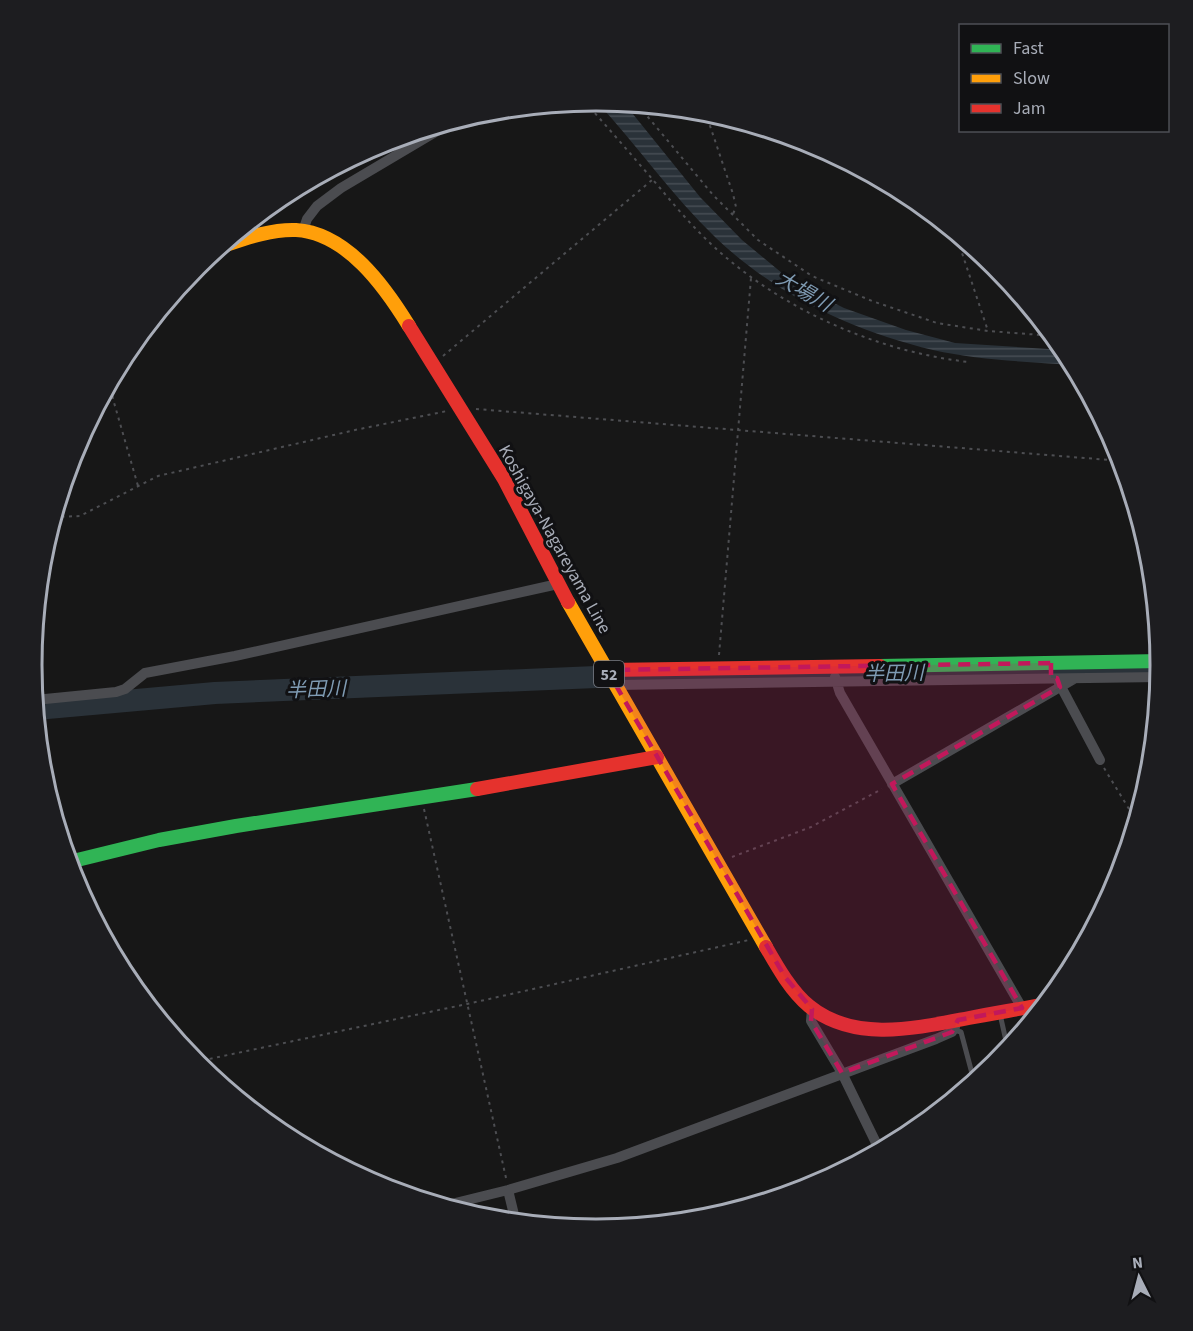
<svg xmlns="http://www.w3.org/2000/svg" width="1193" height="1331" font-family="'Source Sans 3','Noto Sans JP',sans-serif">
<style>
.water{fill:url(#water-rules)}
.lines{fill:none;stroke-linecap:round;stroke-linejoin:round}
.river{stroke:#2a3239;stroke-width:22}
.path{stroke:#4d4e52;stroke-width:2;stroke-dasharray:3 4.5;stroke-linecap:butt}
.lane{stroke:#4b4c50;stroke-width:5}
.street{stroke:#4b4c50;stroke-width:10}
.fast{stroke:#30b455;stroke-width:14}
.slow{stroke:#ff9f0a;stroke-width:14}
.jam{stroke:#e5322d;stroke-width:14}
.marked{fill:#c2185b;fill-opacity:0.2;stroke:#c2185b;stroke-width:4.5;stroke-dasharray:12 8;stroke-linejoin:round}
.labels{text-anchor:middle;stroke-width:6;stroke-linejoin:round;paint-order:stroke}
.shield{fill:#111113;stroke:#7b7e86;stroke-width:1.5}
.shield-label{font-size:16px;font-weight:bold;fill:#a8adb8}
.street-label{font-size:18px;fill:#a8adb8;stroke:#111113}
.water-label{font-size:20px;font-style:italic;fill:#7f9bb3;stroke:#111113}
.rim{fill:none;stroke:#a8adb8;stroke-width:3}
</style>
<defs>
<pattern id="water-rules" width="6" height="5" patternUnits="userSpaceOnUse" patternTransform="scale(1.5)"><rect width="6" height="5" fill="#2a3239"/><path d="M0 2.5h6" fill="none" stroke="#464d54"/></pattern>
</defs>
<rect width="100%" height="100%" fill="#171717"/>
<path class="water" d="M596 101 624 103 700 197 742 240 794 283 844 308 906 330 955 343 1065 350 1074 365C1027 362 979 360 933 350 853 331 776 295 716 238 672 196 637 145 596 101Z"/>
<g class="lines">
<path class="river" d="M628 676 1161 669
M36 709 215 693 596 677"/>
<path class="path" d="M585 102C610 130 635 159 660 188 679 211 699 234 722 254 790 313 878 351 968 362
M638 105 713 195 758 240 812 276 872 301 937 323 988 331 1054 336
M705 111 733 194 736 207 733 214
M955 232 988 331
M443 356 652 180
M111 381 113 399 138 486
M476 409 1122 461
M54 517 80 516 158 476 355 430 447 411
M719 655 751 278
M1104 768 1137 822
M424 809 506 1178
M732 857 811 827 882 789
M195 1062 467 1004 749 940"/>
<path class="lane" d="M1000 1014 1008 1050
M954 1030 961 1032 974 1081 970 1086"/>
<path class="street" d="M303 231 307 219 317 206 341 188 454 121
M835 677 840 693 1022 1008
M1058 681 1100 760
M616 685 1160 677
M35 700 116 692 125 689 145 673 235 656 558 584
M892 784 1074 679
M812 1009 811 1021 842 1073 880 1151
M508 1190 516 1223
M443 1206 508 1190 617 1158 936 1039 952 1032 955 1027 953 1021"/>
<path class="fast" d="M880 666 1161 661
M69 862 159 840 236 826 477 789"/>
<path class="slow" d="M220 247C244 239 270 229 296 230 347 233 385 287 409 326
M568 602 766 947"/>
<path class="jam" d="M409 326 504 479 568 602
M607 670 880 666
M477 789 657 757
M766 947C778 968 791 991 809 1006 854 1043 917 1028 969 1018 995 1013 1020 1009 1046 1004"/>
</g>
<path class="marked" d="M1051 663V678H1057L1060 687 892 784 1022 1008 958 1020 952 1032 842 1073 811 1021 812 1009 785 977 607 670Z"/>
<g class="labels">
<rect class="shield" x="594" y="661" width="30" height="26" rx="4.5"/>
<g class="shield-label">
<text x="609" y="680">52</text>
</g>
<g class="street-label">
<text transform="translate(555 539) rotate(61)" y="6">Koshigaya-Nagareyama Line</text>
</g>
<g class="water-label">
<text transform="translate(804 291) rotate(30)" y="7">大場川</text>
<text transform="translate(894 673) rotate(-1)" y="7">半田川</text>
<text transform="translate(316 689) rotate(-2)" y="7">半田川</text>
</g>
</g>
<path d="M0 0H1193V1331H0ZM42 665a554 554 0 1 1 1108 0a554 554 0 1 1-1108 0Z" fill="#1d1d20" fill-rule="evenodd"/>
<path class="rim" d="M42 665a554 554 0 1 1 1108 0a554 554 0 1 1-1108 0Z"/>
<rect x="959" y="24" width="210" height="108" fill="#111113" stroke="#4d4f55" stroke-width="1.5"/>
<rect x="971" y="44" width="30" height="9" fill="#30b455" stroke="#4d4f55" stroke-width="1.5"/>
<text x="1013" y="54" font-size="18" fill="#a8adb8">Fast</text>
<rect x="971" y="74" width="30" height="9" fill="#ff9f0a" stroke="#4d4f55" stroke-width="1.5"/>
<text x="1013" y="84" font-size="18" fill="#a8adb8">Slow</text>
<rect x="971" y="104" width="30" height="9" fill="#e5322d" stroke="#4d4f55" stroke-width="1.5"/>
<text x="1013" y="114" font-size="18" fill="#a8adb8">Jam</text>
<g transform="translate(1139 1277) rotate(354)" stroke="#111113" stroke-width="4.5" paint-order="stroke">
<path d="M0-4.5L10 22L0 15L-10 22Z" fill="#a8adb8"/>
<text y="-9" font-size="16" font-weight="bold" text-anchor="middle" fill="#a8adb8">N</text>
</g>
</svg>
